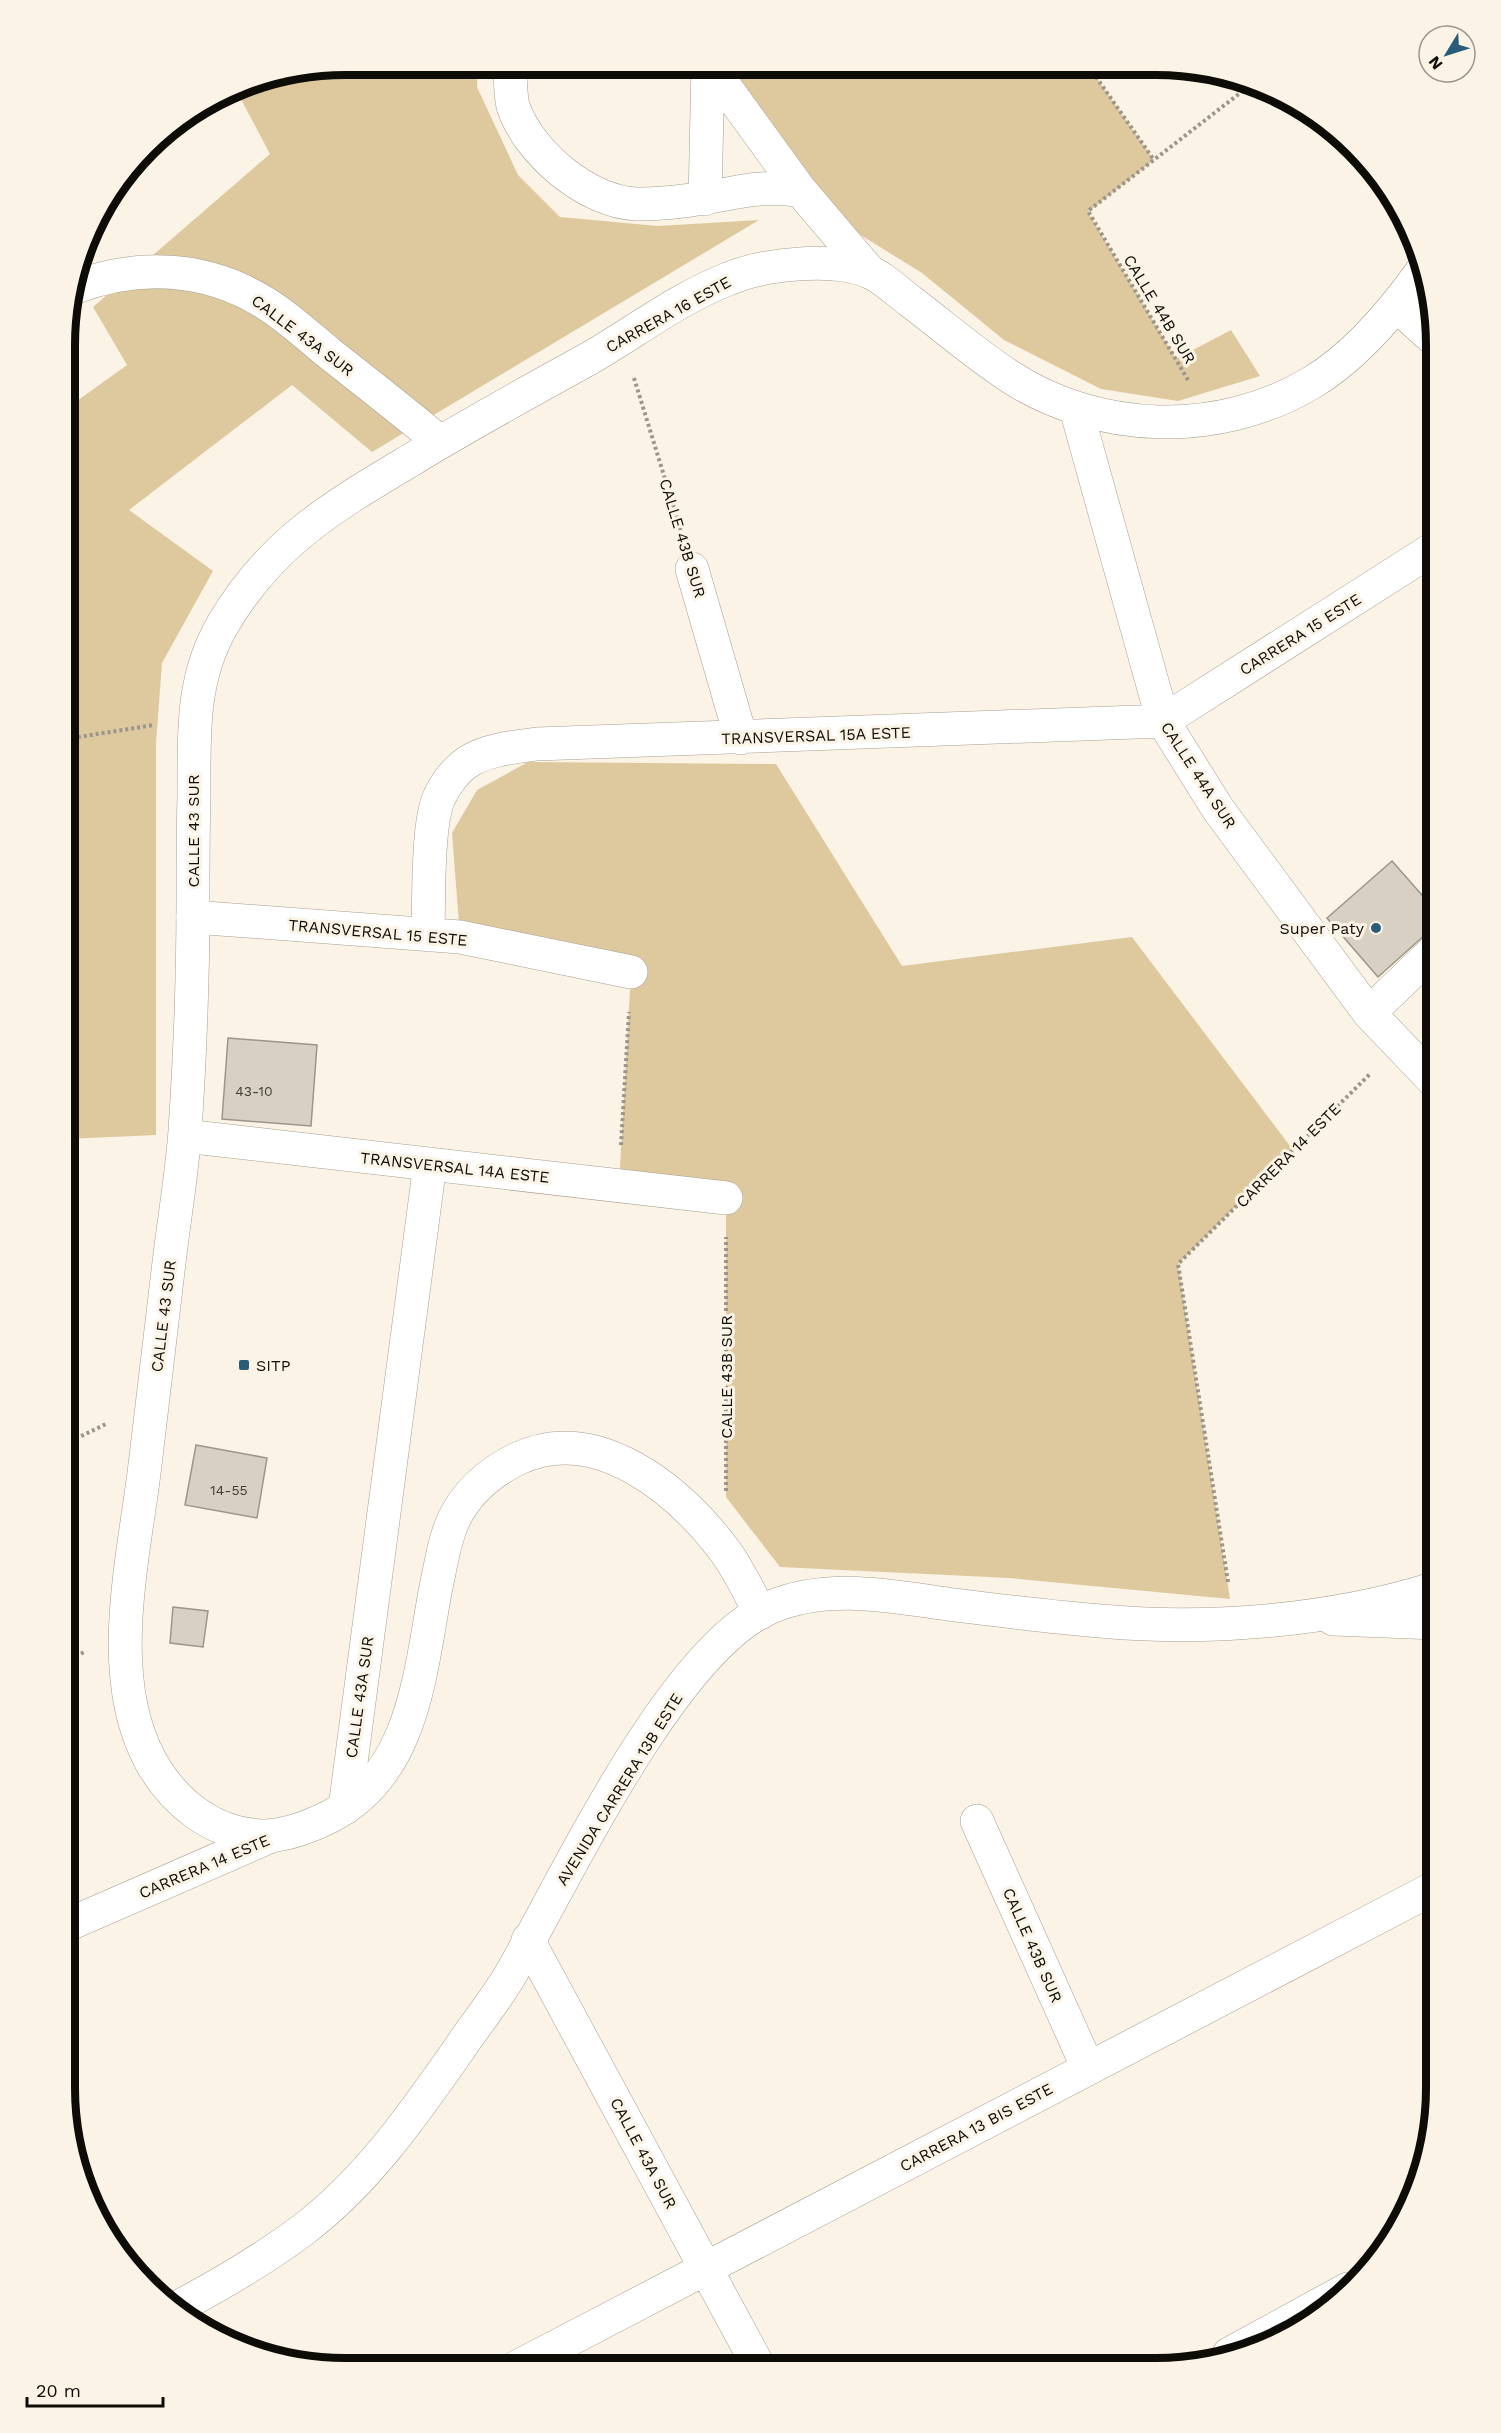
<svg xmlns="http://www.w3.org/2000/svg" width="1501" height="2433" font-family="'Work Sans',sans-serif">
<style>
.green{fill:#dec99f}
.building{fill:#d8d1c3;stroke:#9c9588;stroke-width:1.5}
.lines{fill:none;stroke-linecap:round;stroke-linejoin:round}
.minor-casing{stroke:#a69f91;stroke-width:34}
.tertiary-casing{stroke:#a69f91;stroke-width:34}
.secondary-casing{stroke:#a69f91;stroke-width:34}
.path{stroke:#9b968b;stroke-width:4;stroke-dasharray:3 3;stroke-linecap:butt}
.minor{stroke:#fff;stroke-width:33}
.tertiary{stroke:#fff;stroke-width:33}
.secondary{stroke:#fff;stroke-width:33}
.poi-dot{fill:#275d78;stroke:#fbf3e5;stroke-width:2}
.labels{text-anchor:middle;stroke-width:6;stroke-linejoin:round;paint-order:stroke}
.number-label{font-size:14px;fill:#403d36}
.street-label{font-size:16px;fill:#0e0c07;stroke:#fbf3e5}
.poi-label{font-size:16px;fill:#0e0c07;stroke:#fbf3e5;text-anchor:end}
.rim{fill:none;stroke:#0e0c07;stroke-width:8}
</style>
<rect width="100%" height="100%" fill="#fbf3e5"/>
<path class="green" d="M345 65H478L477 87 518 175 560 217 658 226 759 220 372 452 292 385 129 510 213 571 162 663 156 743V1135L66 1139 67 408 127 365 93 307 270 154 235 88Z
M713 66 1089 67 1154 160 1088 212 1176 359 1231 330 1260 376 1178 401 1101 389 1004 340 922 273 833 218Z
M528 762 776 764 902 966 1132 937 1293 1150 1178 1264 1230 1599 1009 1578 780 1567 726 1497V1198L619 1185 631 972 460 937 452 833 477 790Z"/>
<path class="building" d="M1392 861 1436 911V925L1378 977 1327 918Z
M228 1038 317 1045 311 1126 222 1119Z
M196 1445 267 1458 257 1518 185 1505Z
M173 1607 208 1611 203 1647 170 1643Z"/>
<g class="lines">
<defs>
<path id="minor" d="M509 65C511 78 510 94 513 106 528 152 587 202 636 204 675 205 712 196 750 190 766 187 784 189 800 190L869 271
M710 66 800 190
M705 199 708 66
M73 288C138 263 206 266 265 303 288 317 309 337 330 354 367 383 404 412 440 442
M1397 306 1436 341
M1076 409 1163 721 1218 809 1369 1013 1436 1083
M692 569 741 738
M193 917 460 937 631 972
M428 935C429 903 427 824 439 798 445 784 457 768 471 760 490 749 516 747 537 744L1163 721 1436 547
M1369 1013 1436 949
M185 1136 726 1198
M1333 1619 1436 1623
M345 1808 430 1164
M977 1821 1088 2068
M65 1926 269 1837
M528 1940 759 2367
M1229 2354 1348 2289
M517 2367 1436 1887"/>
<path id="tertiary" d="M760 1613C749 1592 739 1570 725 1551 679 1490 597 1421 517 1459 491 1472 467 1492 454 1519 444 1540 441 1565 436 1587 420 1671 415 1774 329 1817 309 1827 284 1836 262 1836 212 1834 173 1802 150 1760 104 1674 134 1558 145 1465 153 1395 162 1325 170 1254 175 1214 182 1172 185 1131 190 1055 193 978 193 902 193 866 193 831 194 796 194 735 191 678 223 624 270 544 329 509 406 463 466 426 528 392 590 358 635 332 679 298 728 279 763 264 831 257 867 271 881 276 897 291 910 301 943 326 974 353 1009 376 1097 434 1219 438 1311 383 1355 357 1392 313 1422 271"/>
<path id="secondary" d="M173 2310C219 2285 263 2260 304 2229 367 2181 412 2116 457 2052 475 2025 496 2000 512 1972 566 1878 673 1648 771 1607 829 1582 895 1597 955 1605 1003 1611 1051 1617 1100 1621 1208 1631 1332 1621 1436 1588"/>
</defs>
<use href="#minor" class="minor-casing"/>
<use href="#tertiary" class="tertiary-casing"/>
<use href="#secondary" class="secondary-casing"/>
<path class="path" d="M1089 67 1154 160
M634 378 681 531
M1188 380 1088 211 1253 83
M66 739 154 725
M621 1145 629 1012
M65 1444 108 1423
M726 1491V1237
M1228 1582 1178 1264 1370 1074
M65 1662 86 1651"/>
<use href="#minor" class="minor"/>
<use href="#tertiary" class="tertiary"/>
<use href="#secondary" class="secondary"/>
</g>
<g class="poi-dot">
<circle cx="1376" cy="928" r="6"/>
<rect x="238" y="1359" width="12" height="12" rx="3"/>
</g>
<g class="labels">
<g class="number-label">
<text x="254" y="1096">43-10</text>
<text x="229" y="1495">14-55</text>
</g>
<g class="street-label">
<text transform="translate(1160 309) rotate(59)" y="6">CALLE 44B SUR</text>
<text transform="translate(668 314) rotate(-29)" y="6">CARRERA 16 ESTE</text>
<text transform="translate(303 335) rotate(37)" y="6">CALLE 43A SUR</text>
<text transform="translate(683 538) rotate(73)" y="6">CALLE 43B SUR</text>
<text transform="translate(1300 634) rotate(-32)" y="6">CARRERA 15 ESTE</text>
<text transform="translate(816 735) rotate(-2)" y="6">TRANSVERSAL 15A ESTE</text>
<text transform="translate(1199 775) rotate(57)" y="6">CALLE 44A SUR</text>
<text transform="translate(193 831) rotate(-90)" y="6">CALLE 43 SUR</text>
<text transform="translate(378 932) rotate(5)" y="6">TRANSVERSAL 15 ESTE</text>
<text transform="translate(1288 1155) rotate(-45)" y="6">CARRERA 14 ESTE</text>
<text transform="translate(455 1167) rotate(6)" y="6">TRANSVERSAL 14A ESTE</text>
<text transform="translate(163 1316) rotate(-83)" y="6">CALLE 43 SUR</text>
<text transform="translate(726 1377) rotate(-90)" y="6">CALLE 43B SUR</text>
<text transform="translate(359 1697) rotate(-82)" y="6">CALLE 43A SUR</text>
<text transform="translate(619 1789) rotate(-58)" y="6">AVENIDA CARRERA 13B ESTE</text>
<text transform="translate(204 1866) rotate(-23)" y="6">CARRERA 14 ESTE</text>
<text transform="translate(1033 1945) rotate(66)" y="6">CALLE 43B SUR</text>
<text transform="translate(976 2127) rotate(-28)" y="6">CARRERA 13 BIS ESTE</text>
<text transform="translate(644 2153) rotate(62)" y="6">CALLE 43A SUR</text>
</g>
<g class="poi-label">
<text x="1364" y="934">Super Paty</text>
<text x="256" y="1371" text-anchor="start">SITP</text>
</g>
</g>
<path d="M0 0H1501V2433H0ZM345 75H1156A270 270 0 0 1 1426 345V2088A270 270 0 0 1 1156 2358H345A270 270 0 0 1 75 2088V345A270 270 0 0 1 345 75Z" fill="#fbf3e5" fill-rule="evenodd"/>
<path class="rim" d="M345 75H1156A270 270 0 0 1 1426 345V2088A270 270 0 0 1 1156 2358H345A270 270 0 0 1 75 2088V345A270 270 0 0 1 345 75Z"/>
<g transform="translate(1447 54) rotate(232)"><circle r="28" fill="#fbf3e5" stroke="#9c978c" stroke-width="1.5"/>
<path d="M0-4.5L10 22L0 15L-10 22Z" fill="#275d78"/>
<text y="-9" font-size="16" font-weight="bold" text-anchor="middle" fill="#0e0c07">N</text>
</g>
<path d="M27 2397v9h136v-9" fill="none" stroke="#0e0c07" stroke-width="3"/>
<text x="36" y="2397" font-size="18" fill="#0e0c07" stroke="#fbf3e5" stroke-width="4.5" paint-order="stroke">20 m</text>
</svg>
